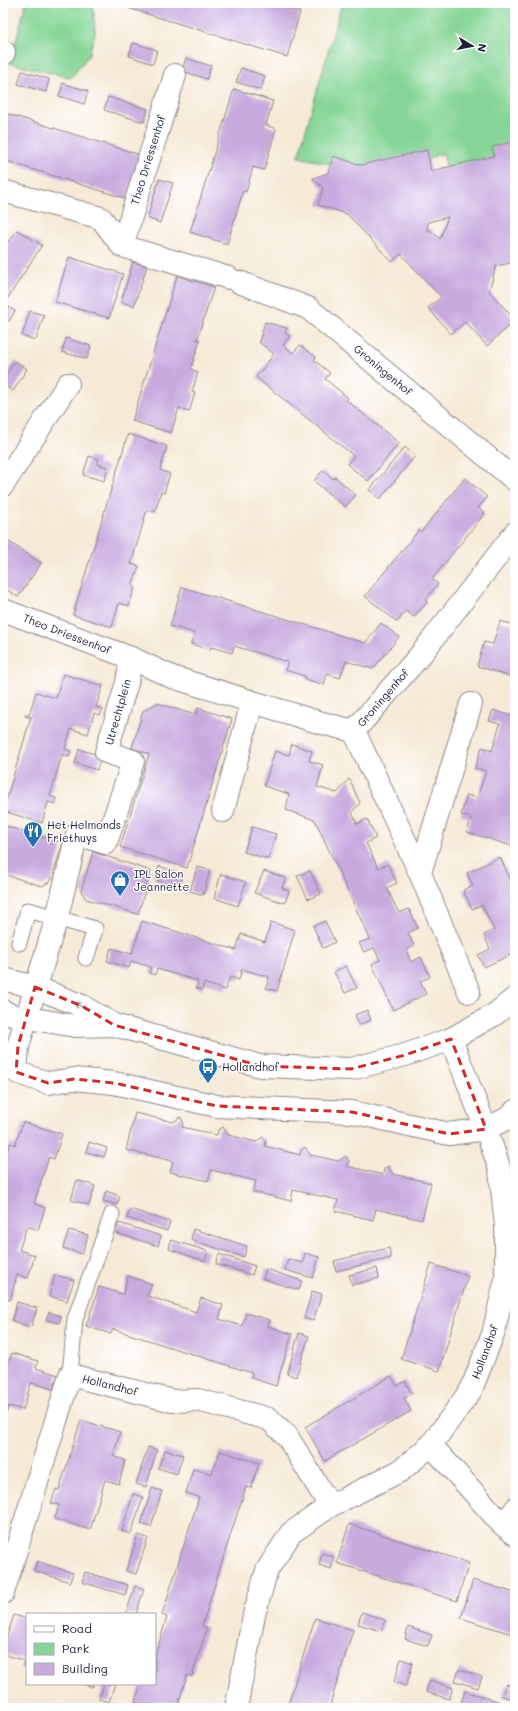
<svg xmlns="http://www.w3.org/2000/svg" width="518" height="1711" font-family="Mali,sans-serif">
<style>
.green{fill:#85d696;stroke:#547c68}
.building{fill:#c8aadf;fill-rule:evenodd}
.lines{fill:none;stroke-linecap:round;stroke-linejoin:round}
.service-casing{stroke:#8c8688;stroke-width:17}
.pedestrian-casing{stroke:#8c8688;stroke-width:24}
.minor-casing{stroke:#8c8688;stroke-width:24}
.tertiary-casing{stroke:#8c8688;stroke-width:24}
.service{stroke:#fff;stroke-width:15}
.pedestrian{stroke:#fff;stroke-width:22}
.minor{stroke:#fff;stroke-width:22}
.tertiary{stroke:#fff;stroke-width:22}
.oneway{stroke:#9c9ca7}
.marked{fill:none;stroke:#d62828;stroke-width:3;stroke-dasharray:8 5;stroke-linejoin:round}
.labels{text-anchor:middle;stroke-width:3;stroke-linejoin:round;paint-order:stroke}
.street-label{font-size:11px;fill:#22223b;stroke:#fff}
.poi-label{font-size:11px;fill:#22223b;stroke:#fff;text-anchor:start}
</style>
<rect width="100%" height="100%" fill="#fff"/>
<filter id="ink" filterUnits="userSpaceOnUse"><feTurbulence type="fractalNoise" baseFrequency=".025" numOctaves="2"/><feDisplacementMap in="SourceGraphic" scale="8" xChannelSelector="R" yChannelSelector="G"/><feConvolveMatrix kernelMatrix="1 2 1 2 8 2 1 2 1" color-interpolation-filters="sRGB"/></filter>
<filter id="wash" filterUnits="userSpaceOnUse"><feTurbulence type="fractalNoise" baseFrequency=".012" numOctaves="4" result="noise"/><feDisplacementMap in="SourceGraphic" scale="16" xChannelSelector="R" yChannelSelector="G"/><feGaussianBlur stdDeviation="0.9" result="paint"/><feColorMatrix in="noise" values="0 0 0 0 0 0 0 0 0 0 0 0 0 0 0 0 0 1.4 0 .05"/><feComposite in="paint" operator="in"/></filter>
<g filter="url(#wash)">
<rect width="100%" height="100%" fill="#f6ead6"/>
<path class="green" d="M26 3H93L95 33 89 55 71 78 10 63Z
M342 3H515V151L449 177 443 153 386 176 298 157Z"/>
<g id="blocks">
<path class="building" d="M130 3H271L300 12 287 57 128 8Z
M133 43 157 50 153 64 129 56Z
M186 58 211 66 207 79 182 71Z
M241 68 265 76 261 90 236 82Z
M22 71 49 79 46 92 18 84Z
M63 83 88 91 84 104 59 96Z
M234 89 273 101 266 125 276 129 264 170 253 167 246 192 243 191 227 244 190 232Z
M108 97 148 109 144 122 104 110Z
M8 114 141 155 127 199 3 160V131Z
M515 141V262L496 266 489 291 515 320 487 346 465 322 451 334 428 308 441 297 401 254 392 262 347 214 318 205 323 188 313 178 328 173 333 156 361 165 427 150 431 171 494 156 492 147ZM448 217 440 239 430 229 427 231 428 222Z
M159 179 173 183 160 223 147 218Z
M17 230 42 245 4 304 15 311 9 321 3 317V237L10 241Z
M69 257 123 274 109 318 55 302Z
M133 262 147 266 134 306 121 302Z
M177 276 214 287 197 340H200L191 369 198 372 192 392 195 393 189 412 179 408 171 433 132 421Z
M30 311 44 315 36 340 22 336Z
M265 322 287 328 285 333 290 336 283 345 293 353 300 345 316 357 314 360 330 373 325 379 348 398 346 400 399 443 368 481 347 464 354 456 256 377 274 354 259 342Z
M66 338 91 346 87 359 62 352Z
M15 361 27 369 13 391 3 385V379Z
M128 434 167 446 160 470 170 474 164 493 161 492 155 512 147 510 131 564 139 566 132 586 135 587 129 606 119 603 112 627 73 615Z
M405 447 415 456 380 499 369 490Z
M89 456 99 459 97 464 108 467 104 481 83 475Z
M323 470 333 479 335 477 356 495 345 507 314 481Z
M465 478 487 497 478 508 485 513 432 579 438 584 425 600 427 602 414 617 406 611 397 622 365 596 419 530 421 532Z
M3 538 41 563 18 597 3 587Z
M182 587 365 643 381 623 399 637 373 669 346 661 340 678 327 674 324 685 305 679V676L285 670 288 662 234 646 232 653 211 647 210 650 191 644 194 633 170 626Z
M500 621 515 625V678L477 666 484 642 493 644Z
M63 674 103 686 96 707 103 709 100 715 94 713 88 734 71 729 65 749 71 751 69 757 62 755 50 796 56 798 55 804 48 802 42 823 3 811 31 717 25 716V714L29 715 36 692 56 698Z
M157 703 195 715 198 708 232 719 187 868 120 847 149 754 132 748 143 711Z
M493 710 515 717V800L509 819 515 820V847L467 832 471 818 461 815 467 795 477 798 486 771 475 768 478 758 482 747 492 751 500 724 489 721Z
M292 744 312 751 309 761 323 765 317 787 337 793 349 779 350 780 360 803 352 812 357 824 367 819 376 838 366 843 378 868 388 864 397 883 387 888 393 901 399 913 409 909 418 928 408 933 414 946 406 950 411 962 421 957 430 977 420 981 426 994 393 1010 372 964 380 960 374 948 364 952 359 943 370 939 315 820 286 810 289 794 264 786 275 751 289 755Z
M79 749 101 756 97 770 75 763Z
M5 826 63 843 51 881 42 886 3 874V833Z
M252 827 276 834 268 859 244 852Z
M93 852 151 871 138 914 86 899 81 891Z
M500 857 515 889V953L484 967 478 955 490 949 484 935 494 930 482 905 472 909 463 890 473 886 467 873Z
M159 866 183 874 179 888 155 880Z
M197 867 210 870 203 895 190 891Z
M264 871 286 878 282 888 289 891 285 903 254 893Z
M310 871 321 894 308 899 297 876Z
M221 874 246 882 238 906 214 898Z
M142 921 236 950 241 934 265 942 271 922 295 930 277 991 266 988 269 977 242 969 239 980 230 977 225 990 204 983 202 990 196 988 198 981 157 969 155 975 149 973 151 967 131 961 129 968 107 961 111 948 132 954Z
M325 921 335 942 323 948 313 926Z
M346 966 357 988 345 993 334 972Z
M367 1010 371 1020 359 1025 355 1015Z
M135 1113 173 1122 181 1117 183 1122 182 1127 217 1135 218 1130 223 1127 228 1135 256 1142 263 1137 266 1142 265 1146 300 1155 301 1150 305 1147 310 1155 325 1158 338 1161 346 1156 349 1161 347 1166 383 1175 384 1169 388 1166 393 1174 431 1183 422 1220 376 1209 373 1220 335 1211 338 1200 293 1190 291 1201 271 1196 253 1192 256 1181 211 1170 208 1181 170 1172 173 1161 126 1150Z
M23 1122 62 1134 54 1159 49 1157 34 1203 45 1208 38 1230 27 1226 19 1250 35 1255 28 1278 17 1275 10 1300 3 1298V1164L10 1143 15 1145Z
M89 1142 107 1148 104 1157 86 1152Z
M77 1180 95 1186 89 1205 71 1200Z
M106 1191 120 1196 117 1205 103 1201Z
M130 1209 170 1222 167 1231 127 1218Z
M119 1223 161 1236 158 1246 116 1233Z
M193 1229 247 1246 244 1257 191 1240Z
M69 1230 88 1235 82 1254 63 1248Z
M171 1240 208 1251 205 1261 169 1249Z
M389 1248 391 1258 336 1271 334 1261Z
M305 1253 319 1257 313 1278 285 1270 288 1259 303 1263Z
M219 1254 255 1266 252 1275 216 1264Z
M431 1264 468 1276 439 1371 401 1359Z
M377 1268 379 1278 352 1285 349 1275Z
M266 1269 302 1281 299 1290 263 1279Z
M55 1275 74 1280 67 1301 49 1296Z
M128 1276 152 1284 147 1296 196 1312 201 1298 223 1305 219 1319 242 1326 246 1313 270 1320 268 1326 292 1334 276 1386 251 1378 252 1373 113 1329 111 1334 86 1326 99 1287 123 1294Z
M312 1291 322 1294 313 1321 304 1318Z
M17 1302 37 1308 31 1327 12 1321Z
M49 1312 61 1316 59 1323 46 1320Z
M299 1333 309 1336 296 1377 287 1374Z
M12 1353 38 1361 36 1368 58 1375 53 1389 31 1383 23 1410 9 1406 6 1414 3 1413V1366L7 1367Z
M391 1376 397 1386 405 1381 412 1394 404 1398 411 1411 325 1461 305 1427Z
M81 1420 120 1432 113 1456 125 1460 119 1484 105 1480 90 1530 55 1519 59 1505 51 1503 56 1489 59 1490Z
M148 1447 157 1450 146 1487 136 1484Z
M165 1450 183 1455 177 1474 158 1468Z
M220 1451 259 1463 251 1488 246 1487 231 1533 202 1626 207 1628 192 1676 187 1675 177 1708H133L141 1684H155V1656L167 1617 162 1615 199 1497 186 1493 193 1469 212 1474Z
M152 1488 162 1491 151 1527 141 1524Z
M133 1494 143 1497 131 1534 122 1531Z
M349 1524 469 1563 457 1601 337 1563Z
M138 1535 148 1538 136 1574 126 1571Z
M322 1553 334 1557 331 1569 319 1565Z
M37 1561 73 1573 70 1582 34 1571Z
M85 1572 128 1585 125 1595 82 1582Z
M473 1580 515 1593V1635L461 1618Z
M135 1586 144 1589 136 1614H126Z
M362 1612 385 1620 381 1631 358 1624Z
M14 1615 27 1619V1668L23 1666 25 1661 3 1654V1649Z
M315 1618 353 1630 329 1708H287Z
M408 1627 432 1635 428 1646 405 1639Z
M401 1659 413 1663 406 1686 394 1682Z
M459 1669 482 1677 478 1688 455 1681Z
M430 1680 453 1688 449 1699 426 1692Z
M83 1684H93V1687Z
M104 1684H115L109 1702 99 1699Z
M506 1684 515 1687V1700L502 1696Z
M465 1691 500 1702 498 1708H476L461 1703Z"/>
</g>
</g>
<g filter="url(#ink)">
<use href="#blocks" fill-opacity="0" stroke="#8c8688" stroke-width="1"/>
<g class="lines">
<defs>
<path id="service" d="M19 943 28 910 95 929 86 958
M70 1375 75 1319 112 1214
M501 1523 515 1504"/>
<path id="pedestrian" d="M57 917 77 834 106 843 133 761 106 752 127 683 131 658"/>
<path id="minor" d="M3 54 4 52
M3 191 101 218 122 246 175 75
M122 246 229 278
M239 282 308 308 515 480
M3 485 68 384
M3 610 131 658 172 677 318 722 354 731 420 873 469 992
M354 731 422 653 515 533
M223 811 252 702
M420 873 471 704
M57 917 18 1046 16 1072 48 1083 74 1079 114 1083 217 1106 352 1112 449 1134 486 1129 510 1117 515 1111
M431 1445 501 1523 515 1534
M3 1593 70 1375 173 1401 198 1400 269 1419 287 1436 330 1506
M236 1708 254 1615 267 1570 291 1533 330 1506 400 1471 431 1445 471 1390 493 1334 506 1278V1226L500 1170 486 1129 451 1039"/>
<path id="tertiary" d="M3 979 35 987 82 1006 114 1025 260 1066 351 1069 405 1055 451 1039 494 1015 515 998
M3 1011 11 1015 75 1026 114 1025"/>
</defs>
<use href="#service" class="service-casing"/>
<use href="#pedestrian" class="pedestrian-casing"/>
<use href="#minor" class="minor-casing"/>
<use href="#tertiary" class="tertiary-casing"/>
<use href="#service" class="service"/>
<use href="#pedestrian" class="pedestrian"/>
<use href="#minor" class="minor"/>
<use href="#tertiary" class="tertiary"/>
</g>
<defs><path id="oneway-shaft" d="M-6 0H5M1.5-3L5.5 0L1.5 3" fill="none" stroke-width="1.6" stroke-linecap="round" stroke-linejoin="round"/></defs>
<use class="oneway" href="#oneway-shaft" transform="translate(80 1006) rotate(-155)"/>
</g>
<path class="marked" d="M35 987 82 1006 114 1025 260 1066 351 1069 405 1055 451 1039 486 1129 449 1134 352 1112 217 1106 114 1083 74 1079 48 1083 16 1072 18 1046Z"/>
<defs>
<symbol id="restaurant-pin" viewBox="-11 -11 22 30"><path d="M0 17L-7.5 6A9.5 9.5 0 1 1 7.5 6Z" fill="#1f6fb2" stroke="#fff"/><path d="M-5-6h1v4h1v-4h1v4h1v-4h1v5L-1.5 .5V6h-2V.5L-5-1ZM5-6V6H3V1.5H1.5Q1.5-4 5-6Z" fill="#fff"/></symbol>
<symbol id="shop-pin" viewBox="-11 -11 22 30"><path d="M0 17L-7.5 6A9.5 9.5 0 1 1 7.5 6Z" fill="#1f6fb2" stroke="#fff"/><path d="M-5-2.5h2.3a2.7 3.5 0 0 1 5.4 0H5L5.5 6h-11ZM-1.5-2.5h3a1.5 2.3 0 0 0-3 0Z" fill="#fff"/></symbol>
<symbol id="bus-pin" viewBox="-11 -11 22 30"><path d="M0 17L-7.5 6A9.5 9.5 0 1 1 7.5 6Z" fill="#1f6fb2" stroke="#fff"/><path d="M-5-6H5V4H4V6H2V4H-2V6H-4V4H-5ZM-3.5-4V0h7V-4ZM-3.5 1.2v1.5H-2V1.2ZM2 1.2v1.5H3.5V1.2Z" fill="#fff"/></symbol>
</defs>
<g fill-rule="evenodd">
<use href="#restaurant-pin" x="22" y="820" width="22" height="30"/>
<use href="#shop-pin" x="109" y="869" width="22" height="30"/>
<use href="#bus-pin" x="197" y="1056" width="22" height="30"/>
</g>
<g class="labels">
<g class="street-label">
<text transform="translate(148 160) rotate(-73)" y="4">Theo Driessenhof</text>
<text transform="translate(383 370) rotate(40)" y="4">Groningenhof</text>
<text transform="translate(67 634) rotate(21)" y="4">Theo Driessenhof</text>
<text transform="translate(383 698) rotate(-49)" y="4">Groningenhof</text>
<text transform="translate(118 712) rotate(-74)" y="4">Utrechtplein</text>
<text transform="translate(485 1352) rotate(-70)" y="4">Hollandhof</text>
<text transform="translate(110 1385) rotate(14)" y="4">Hollandhof</text>
</g>
<g class="poi-label">
<text x="47" y="829">Het Helmonds<tspan x="47" dy="13">Friethuys</tspan></text>
<text x="134" y="878">IPL Salon<tspan x="134" dy="13">Jeannette</tspan></text>
<text x="222" y="1071">Hollandhof</text>
</g>
</g>
<rect width="518" height="1711" fill="none" stroke="#fff" stroke-width="16"/>
<rect x="26" y="1613" width="130" height="72" fill="#ffffff" stroke="#a7a7b1"/>
<rect x="34" y="1626" width="20" height="6" fill="#ffffff" stroke="#a7a7b1"/>
<text x="62" y="1633" font-size="12" fill="#22223b">Road</text>
<rect x="34" y="1643" width="20" height="12" fill="#85d696" stroke="#a7a7b1"/>
<text x="62" y="1653" font-size="12" fill="#22223b">Park</text>
<rect x="34" y="1663" width="20" height="12" fill="#c8aadf" stroke="#a7a7b1"/>
<text x="62" y="1673" font-size="12" fill="#22223b">Building</text>
<g transform="translate(472 46) rotate(100)" stroke="#ffffff" stroke-width="3" paint-order="stroke">
<path d="M0-3L7 15L0 10L-7 15Z" fill="#22223b"/>
<text y="-6" font-size="11" font-weight="bold" text-anchor="middle" fill="#22223b">N</text>
</g>
</svg>
